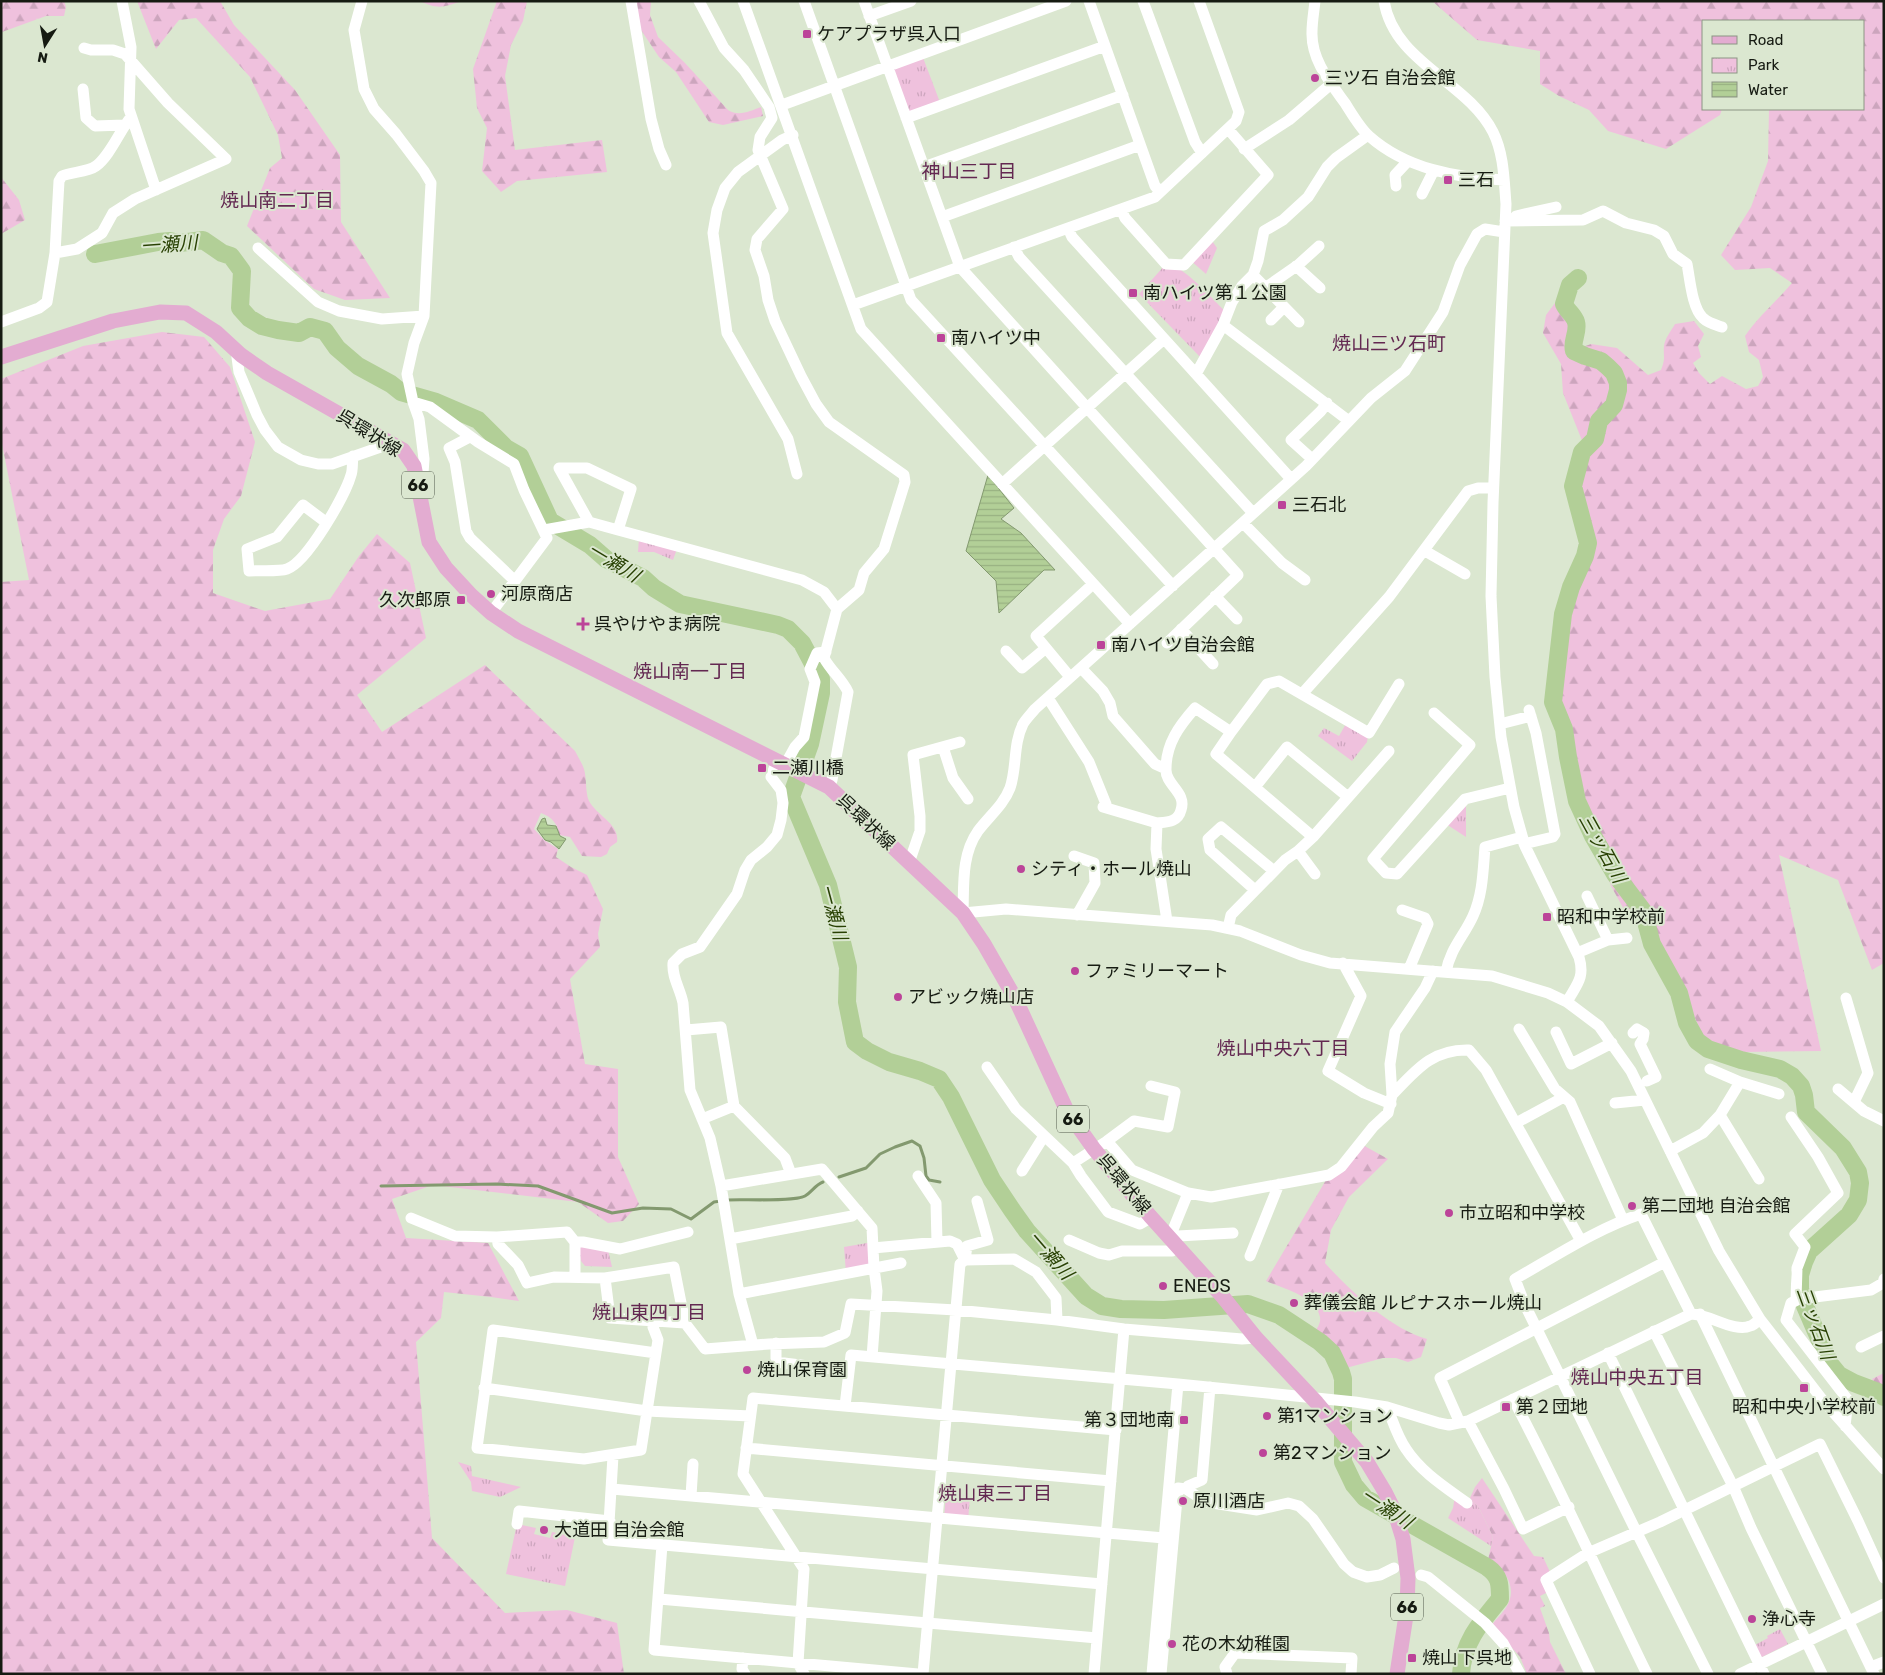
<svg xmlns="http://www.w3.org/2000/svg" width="1885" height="1675" font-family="Rubik,'Noto Sans JP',sans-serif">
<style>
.forest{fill:url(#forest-firs)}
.park{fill:url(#park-tufts)}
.water{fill:url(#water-rules);stroke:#83996f}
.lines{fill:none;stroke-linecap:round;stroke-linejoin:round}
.stream{stroke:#83996f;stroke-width:3}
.river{stroke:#b2cf97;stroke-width:18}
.minor{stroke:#fff;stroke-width:11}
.major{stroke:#e3acd1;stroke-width:15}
.poi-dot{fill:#bc4499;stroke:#dbe7d0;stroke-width:2}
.labels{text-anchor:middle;stroke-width:4;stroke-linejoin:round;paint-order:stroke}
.shield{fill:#dbe7d0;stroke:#51584b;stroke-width:1}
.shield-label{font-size:16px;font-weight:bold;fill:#161b12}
.poi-label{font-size:18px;fill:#161b12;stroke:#dbe7d0;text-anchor:start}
.street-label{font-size:18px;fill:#161b12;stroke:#dbe7d0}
.neighbourhood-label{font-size:19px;fill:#632851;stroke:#dbe7d0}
.water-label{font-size:19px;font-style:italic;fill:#284103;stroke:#dbe7d0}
</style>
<defs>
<pattern id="forest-firs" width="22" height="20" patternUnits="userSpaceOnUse" patternTransform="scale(1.25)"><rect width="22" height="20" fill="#efc1dd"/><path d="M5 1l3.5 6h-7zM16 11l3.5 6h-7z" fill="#cca5bd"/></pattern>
<pattern id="park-tufts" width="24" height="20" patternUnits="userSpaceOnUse" patternTransform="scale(1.25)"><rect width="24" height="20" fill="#efc1dd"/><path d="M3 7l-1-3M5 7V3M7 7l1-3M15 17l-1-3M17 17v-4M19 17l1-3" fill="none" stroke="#cca5bd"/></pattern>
<pattern id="water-rules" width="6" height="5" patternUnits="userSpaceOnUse" patternTransform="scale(1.25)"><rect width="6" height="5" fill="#b2cf97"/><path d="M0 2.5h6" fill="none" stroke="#98b181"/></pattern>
</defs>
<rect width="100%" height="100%" fill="#dbe7d0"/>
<path class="forest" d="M1 1H64L66 7 64 16H46L2 32 1 34Z
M137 1H220L234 25 295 90 340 155 341 222 390 298 345 300 314 289 247 226 270 168 282 158 278 135 250 77 196 18 179 20 156 49Z
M420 1H462C444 7 438 10 420 1Z
M497 1H527L523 21 511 45 505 76 515 150 602 140 607 172 517 181 501 192 482 171 487 128 477 108 473 69Z
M634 1H651L650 15 658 37 685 63 728 110C739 117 750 111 761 107L763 116 723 125 709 122 676 72 659 57 639 27Z
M1432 1H1884V963L1872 970 1838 880 1779 855 1821 1051 1740 1052 1704 1038 1680 985 1634 912 1626 913 1611 886 1576 781 1556 695 1566 616 1580 576 1585 563 1592 554 1591 541 1584 521 1578 489 1587 453 1563 393 1561 364 1543 333 1546 315 1561 295 1565 312 1572 324 1571 346 1580 348 1591 344 1617 348 1648 375 1661 370C1666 357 1663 357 1664 346 1665 338 1671 331 1675 324L1694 321 1704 334 1698 346 1701 357 1693 363 1699 373 1710 384 1722 376 1746 389 1758 386 1763 377 1759 360 1749 352 1745 336C1758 317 1777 301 1792 283L1770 268 1735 270 1721 255 1751 207 1768 161 1769 109H1864V21H1704V109H1722L1720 115 1666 149 1608 131 1589 110 1559 96 1540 84V51L1477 40Z
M1 177 19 200 25 220 1 234Z
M162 332 204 337 230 367 255 442 241 496 224 519 213 550V593L265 611 330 599 359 556 377 534 410 563 426 638 357 695 382 732 485 665 575 751C578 757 582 763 584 769 587 779 585 792 589 801 597 816 620 824 617 842L610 847 607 854 601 857 582 856 570 837 559 835C558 824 552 817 541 813L534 829 544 840 558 849 556 857 571 867 587 875 603 909 598 934 600 947 570 979 585 1064 618 1069V1157L639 1204 623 1221 608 1223 578 1202 433 1185 392 1199 406 1238 488 1243 519 1301 491 1297 444 1292 441 1318 416 1342 432 1538 505 1613 567 1610 617 1623 624 1674H1V582L29 580 1 439V379L83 346Z
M1361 1144 1388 1159 1349 1197 1331 1230 1325 1263C1350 1291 1391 1329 1427 1339L1421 1357 1408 1362 1396 1358H1383L1346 1368 1336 1350 1315 1332C1317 1328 1321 1323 1320 1317 1316 1296 1282 1288 1266 1281L1329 1175Z
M1884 1373V1393L1872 1379Z
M1482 1478 1534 1556 1543 1557 1550 1572 1546 1593 1540 1596 1545 1606 1540 1608 1549 1633 1550 1642 1566 1674H1527L1520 1657 1492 1625C1497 1618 1506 1610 1509 1602 1516 1583 1503 1568 1488 1560L1493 1537 1479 1508 1470 1498 1475 1487Z"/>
<path class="park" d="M922 55 941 105 906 118 887 66Z
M1210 238 1217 248 1206 274 1190 260Z
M1166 264C1184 265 1213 300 1227 313L1204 361 1139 294Z
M639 538 677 549 673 560 654 552H638Z
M1347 722 1368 735 1367 742 1352 761 1318 736 1324 728 1339 736Z
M1466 802V837L1446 824Z
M873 1242 874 1268 846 1273 844 1247Z
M578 1246 608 1250 612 1267 585 1266 581 1261Z
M458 1462 471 1466 472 1476 521 1487 500 1497 472 1491 471 1482Z
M946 1494 970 1496 968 1521 944 1519Z
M1455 1496 1466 1503 1470 1498 1479 1508 1493 1537 1491 1546 1448 1518 1453 1508Z
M517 1524 536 1528 534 1534 550 1538 552 1532 575 1537 565 1586 506 1574Z
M1780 1629 1788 1644 1758 1659 1755 1645 1768 1638 1767 1636Z"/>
<path class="water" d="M988 475 1014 508 1001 519 1021 533 1055 570H1044L999 613 996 581 966 551Z
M545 818 547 825 556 826 560 836 566 839 559 849 551 842 545 840 537 829 542 819Z"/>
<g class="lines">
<path class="stream" d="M839 1177 866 1168 880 1154 895 1147 912 1141 920 1146 924 1158 926 1176 929 1180 940 1182
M381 1186 496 1184 538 1186 612 1213 643 1208 671 1209 691 1219 714 1202 721 1201
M727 1200C742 1199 795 1202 805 1196 812 1192 815 1185 823 1182"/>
<path class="river" d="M95 254 158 242 170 241 180 243 203 240 222 253 231 256 242 271 240 308 249 318 262 326 278 330 299 333 310 327 325 331 337 348 358 366 391 384 401 392 436 402 478 420 506 448 520 456 550 521 590 545 606 559 643 578 654 588 680 604 778 625 788 629 802 643 821 679V693L810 744 791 797 828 885 848 967 847 1002 855 1042 867 1051 889 1062 920 1071 939 1079 951 1097 992 1180 1012 1210 1027 1231 1086 1296 1102 1306 1121 1309 1164 1310 1248 1304 1279 1315 1320 1342 1332 1353 1341 1372 1343 1379V1462L1354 1485 1365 1498 1487 1567C1500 1576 1500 1584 1500 1599 1481 1622 1463 1642 1461 1674
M1578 278 1570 285 1564 304C1567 311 1574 315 1576 322 1579 332 1571 341 1574 351L1585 356 1601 361 1608 367 1614 373 1618 383V390L1614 405 1599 421 1595 439 1582 452 1573 486 1588 543 1585 556 1571 587 1563 614 1553 702 1564 729 1568 757 1577 801 1593 836 1615 874 1643 911 1652 944 1679 993 1687 1023 1697 1041 1708 1049 1741 1060 1780 1069 1792 1076 1801 1086 1804 1095 1806 1112 1843 1148 1858 1172 1860 1183 1858 1200 1849 1215 1809 1251 1804 1262 1800 1275V1289L1805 1306 1830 1364 1839 1375 1854 1383 1878 1392 1884 1397"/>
<path class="minor" d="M122 1 131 47 129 109 156 190
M362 1 354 30 364 89 374 109 396 134 424 171 431 183 424 316 414 343 407 374 413 402 419 419 424 459 422 488
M631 1 651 119 659 149 666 165
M699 1 724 48 744 70 769 107 772 118 760 137 758 150 783 209 757 239 755 250 764 276 768 300 775 321 801 376 816 404 829 422 904 475 905 482 884 549 864 573 859 590 837 609 824 658C831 671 842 679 848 692L832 780 829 787
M743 1 861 329 1130 624
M804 1 911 300 1173 586
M864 1 960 267 1238 575 1167 643
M1089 1 1155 186 1160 191
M1143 1 1195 142 1202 153
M1315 1C1314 11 1312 22 1312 32 1311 59 1329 81 1345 103 1352 114 1360 128 1369 136 1406 169 1457 178 1504 180
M1384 1C1394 63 1467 81 1493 132 1504 154 1504 180 1506 204L1493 503 1491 596 1495 677 1501 737 1514 807 1525 846 1579 957C1585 978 1577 984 1567 1002
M869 16 911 1
M83 89 86 118 95 126 124 125
M782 105 1066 1
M906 118 1105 46
M793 135 782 140 738 172 725 188 717 210 713 233 727 333 788 439 797 474
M1244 149 1289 120 1331 84
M924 167 1123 95
M1396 186 1395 175 1408 161
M1422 194 1434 170
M1121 209 1125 218 1166 264 1184 265 1268 175 1228 129
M1516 216 1556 207
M942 217 1140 145
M1505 221 1583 220 1603 211 1626 223 1654 230 1664 236 1673 254 1687 264C1690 279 1692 308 1703 318 1708 323 1716 325 1722 327
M1068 228 1072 237 1291 479
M1504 232 1485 229 1477 234 1460 265 1443 312 1405 371 1371 398 1306 466 1035 709C1031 714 1026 719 1023 724 1013 744 1017 768 1010 788 1003 806 989 816 978 831 961 855 964 886 963 913L1006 909 1212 925 1240 931 1301 955 1330 963 1492 976 1548 993 1567 1002 1599 1026 1631 1071 1719 1251 1760 1319 1825 1403 1884 1469
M1014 247 1019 257 1253 513
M258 248 318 302 339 311 382 319 424 316
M55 253 77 249 102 233 113 213 135 199 226 159 168 103 125 54 113 50H91L84 48
M1296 266 1320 288
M1253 275 1299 322
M1265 288 1298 265 1319 246
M853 305 1155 197 1236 121 1239 112 1199 1
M1271 320 1284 307
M1 322 39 308 47 302 55 253 59 181 62 176C72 172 88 172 96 166 110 156 120 130 131 117
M1223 325 1349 421
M236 350 239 372 257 415 265 430 278 447 301 460 318 464H332L392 443
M1196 374 1223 325 1232 302 1242 286 1253 275 1258 261 1264 231 1283 220 1308 197 1327 167 1336 158 1368 135
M413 402 430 407 478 442 514 464 524 490 547 538 491 613
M470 437 449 448 455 462 466 531 470 538 515 581
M1312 459 1291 440 1321 411 1327 403
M559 468H587L631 489 618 530 589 522Z
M1002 484 1164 339
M327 523 303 505 277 537 247 549 249 571C259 570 278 572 287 569 307 562 345 496 351 475 353 470 352 462 353 456
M1243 523 1282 563 1305 580
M544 530 589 522
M618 530 802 580 824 592 837 609
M1425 551 1465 574
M1215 596 1237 619
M1181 629 1213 664
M1006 651 1022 668 1046 648
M1081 668 1103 691 1110 703 1113 716 1155 764 1166 769
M1070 677 1036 636 1093 584
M1302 694 1389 597 1468 491 1478 488H1493
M1048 698 1089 762 1106 804 1103 807 1157 823
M1434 713 1470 745 1373 859 1386 873 1397 874 1465 799 1510 788
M1500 724 1531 716
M943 747 953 778 968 799
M785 765 795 747 804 737 815 682 810 669 817 653 826 652
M1255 787 1287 747 1348 797
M1313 837 1216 754 1231 732 1267 684 1279 681 1369 733 1399 684
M1524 844 1553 837 1555 834 1536 733 1529 710
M1298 851 1315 874
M1074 856 1094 863 1095 883 1077 915
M909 863 920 831V816L913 755 960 742
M1255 890 1210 850 1208 839 1221 827 1274 871
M1587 896 1608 940
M1402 910 1425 918 1428 924 1409 969
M1167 921 1156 849 1157 823C1168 822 1178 822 1181 810 1187 792 1165 785 1166 769 1166 744 1179 726 1195 708L1231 732
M1228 928 1231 915 1285 860 1298 851 1313 837 1389 751
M1577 953 1608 940 1627 938
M1343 963 1361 996 1328 1071 1364 1093 1391 1104
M1446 972C1450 949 1464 936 1473 916 1483 894 1483 870 1485 847L1522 837
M1846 998 1868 1073 1854 1102
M1519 1029 1555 1089 1570 1102 1623 1220
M686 1030 721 1027 734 1106 785 1158 791 1174
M1556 1032 1571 1064 1612 1043
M1633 1033 1637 1029 1644 1033 1643 1039 1640 1044 1656 1077 1647 1081
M987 1067 1016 1109 1073 1163 1081 1176 1108 1212 1140 1224 1147 1220 1150 1216
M1710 1069 1740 1082
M1838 1089 1864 1111 1884 1121
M1392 1095C1416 1070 1432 1049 1469 1050L1486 1070 1581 1241
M1615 1103 1645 1100
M1720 1115 1759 1179
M1791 1117 1818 1157 1838 1193 1795 1234 1805 1247 1797 1268 1796 1300
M702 1119 734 1106
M1516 1123 1564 1097
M1107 1141 1132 1170 1188 1193 1211 1197 1329 1175 1341 1167 1373 1127 1388 1113 1392 1095 1390 1064 1395 1032 1425 988 1433 971
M1670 1151 1703 1133 1720 1115 1740 1082 1779 1094
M1073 1163 1107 1141 1134 1121 1168 1127 1175 1092 1151 1086
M1022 1171 1044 1136
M918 1176 936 1203 937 1242
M721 1186 822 1169 872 1228 874 1268 877 1291 872 1357
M411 1218 455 1236 497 1237 567 1232 575 1242V1277
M1178 1236 1233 1233
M497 1237 498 1244 518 1265 527 1283 554 1277 605 1278 674 1267 685 1323
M1170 1237 1188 1193
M730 1239 852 1216 858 1211
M1069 1240 1099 1253 1109 1255 1122 1251H1172
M575 1242H583L620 1249 688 1232
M873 1248 950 1241 957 1244 965 1260
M1250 1256 1279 1184
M965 1260 967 1246 988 1240 977 1201
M605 1278 610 1318 685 1323 705 1349 769 1344 824 1342 845 1333 851 1304 956 1310 1057 1320 1124 1329 1242 1339 1256 1338
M739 1294 901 1263
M1691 1314 1641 1214C1596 1229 1556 1256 1515 1279L1525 1305 1636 1531 1708 1674
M1700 1314 1874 1674
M654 1322 653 1327 658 1340 641 1450 584 1459 477 1448 493 1330 656 1353
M1654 1331 1733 1486 1751 1528 1822 1674
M776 1343V1362L849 1371
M753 1345 739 1294 721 1186 710 1138 690 1090 683 1003C680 988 672 978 673 963L682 954 700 947 737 894 745 870 751 860 767 847 777 835 781 820 783 803 781 790 771 777 777 760
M1861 1347 1884 1336
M1608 1353 1764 1674
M484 1388 647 1411 750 1416
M1513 1399C1561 1489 1602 1582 1647 1674
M845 1406 851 1355 1178 1384
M1387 1407C1393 1421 1397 1436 1406 1449 1421 1472 1445 1487 1467 1503
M1468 1421 1504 1489 1523 1529 1569 1507
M1460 1423 1440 1378 1665 1262
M1845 1426 1848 1400 1786 1320 1791 1303 1799 1299 1871 1290 1883 1283 1884 1279
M746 1448 1111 1481
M613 1456 608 1540 1102 1584
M612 1489 1164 1538
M1186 1489 1188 1486 1202 1480 1210 1387
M691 1496 693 1464
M517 1524 519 1511 610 1521
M662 1545 654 1650 918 1674
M1421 1575 1428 1577 1485 1623 1503 1643 1520 1674
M659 1599 1097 1638
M743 1658 742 1669 745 1674
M1871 1667 1884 1662
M804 1674 798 1663 804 1569 743 1474 753 1398 1116 1430
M923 1674 960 1264 965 1260 1014 1259 1036 1272 1056 1298 1057 1320
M1094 1674 1124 1329
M1152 1674 1178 1384 1355 1402 1387 1407 1439 1423 1449 1425 1468 1421 1691 1314C1709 1314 1735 1333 1750 1326 1754 1325 1757 1322 1760 1319
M1161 1674 1178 1488 1186 1489 1206 1502 1257 1510 1288 1503 1299 1506 1313 1519 1344 1564 1353 1572 1367 1577 1380 1575 1394 1568
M1227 1674 1225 1667 1235 1653 1352 1658 1351 1674
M1590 1674 1546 1580 1588 1553 1660 1522 1820 1444 1858 1521 1884 1578
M1740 1674 1884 1604"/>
<path class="major" d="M1 357 113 321 160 312 186 313 216 332 241 355 267 373 403 450 414 466 429 542 446 568 471 595 491 613 518 631 829 787 963 913 984 944 1015 998 1067 1111 1094 1149 1150 1216 1223 1297 1256 1338 1317 1403 1367 1462 1385 1492 1394 1510 1403 1539 1408 1578 1407 1609 1397 1674"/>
</g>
<g class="poi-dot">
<rect x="802" y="29" width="10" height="10" rx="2.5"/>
<circle cx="1315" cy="78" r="5"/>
<rect x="1443" y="175" width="10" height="10" rx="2.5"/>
<rect x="1128" y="288" width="10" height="10" rx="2.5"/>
<rect x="936" y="333" width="10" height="10" rx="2.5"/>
<rect x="1277" y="500" width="10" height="10" rx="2.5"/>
<circle cx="491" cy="594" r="5"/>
<rect x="456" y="595" width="10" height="10" rx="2.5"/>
<path d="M580.5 616.5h5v5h5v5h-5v5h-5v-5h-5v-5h5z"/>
<rect x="1096" y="640" width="10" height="10" rx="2.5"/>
<rect x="757" y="763" width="10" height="10" rx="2.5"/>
<circle cx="1021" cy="869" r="5"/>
<rect x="1542" y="912" width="10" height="10" rx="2.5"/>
<circle cx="1075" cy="971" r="5"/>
<circle cx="898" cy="997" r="5"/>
<circle cx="1632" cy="1206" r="5"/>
<circle cx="1449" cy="1213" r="5"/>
<circle cx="1163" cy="1286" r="5"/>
<circle cx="1294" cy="1303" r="5"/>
<circle cx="747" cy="1370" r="5"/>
<rect x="1799" y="1383" width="10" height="10" rx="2.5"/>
<rect x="1501" y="1402" width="10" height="10" rx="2.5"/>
<circle cx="1267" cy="1416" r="5"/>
<rect x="1179" y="1415" width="10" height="10" rx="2.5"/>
<circle cx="1263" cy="1453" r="5"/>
<circle cx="1183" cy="1501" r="5"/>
<circle cx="544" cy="1530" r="5"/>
<circle cx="1752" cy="1619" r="5"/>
<circle cx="1172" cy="1644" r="5"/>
<rect x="1407" y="1653" width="10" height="10" rx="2.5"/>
</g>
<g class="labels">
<g class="shield">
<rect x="402" y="471.5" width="32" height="27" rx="4"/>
<rect x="1057" y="1105.5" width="32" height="27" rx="4"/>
<rect x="1391" y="1593.5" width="32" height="27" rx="4"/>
</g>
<g class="shield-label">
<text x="418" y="491">66</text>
<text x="1073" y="1125">66</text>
<text x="1407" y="1613">66</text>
</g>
<g class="poi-label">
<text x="817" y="40">ケアプラザ呉入口</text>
<text x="1325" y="84">三ツ石 自治会館</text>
<text x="1458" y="186">三石</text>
<text x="1143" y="299">南ハイツ第１公園</text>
<text x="951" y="344">南ハイツ中</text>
<text x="1292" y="511">三石北</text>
<text x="501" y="600">河原商店</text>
<text x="451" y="606" text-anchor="end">久次郎原</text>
<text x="594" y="630">呉やけやま病院</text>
<text x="1111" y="651">南ハイツ自治会館</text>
<text x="772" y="774">二瀬川橋</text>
<text x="1031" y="875">シティ・ホール焼山</text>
<text x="1557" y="923">昭和中学校前</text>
<text x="1085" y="977">ファミリーマート</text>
<text x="908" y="1003">アビック焼山店</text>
<text x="1642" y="1212">第二団地 自治会館</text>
<text x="1459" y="1219">市立昭和中学校</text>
<text x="1173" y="1292">ENEOS</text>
<text x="1304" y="1309">葬儀会館 ルピナスホール焼山</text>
<text x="757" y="1376">焼山保育園</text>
<text x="1516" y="1413">第２団地</text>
<text x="1804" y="1413" text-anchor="middle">昭和中央小学校前</text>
<text x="1277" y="1422">第1マンション</text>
<text x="1174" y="1426" text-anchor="end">第３団地南</text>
<text x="1273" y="1459">第2マンション</text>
<text x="1193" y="1507">原川酒店</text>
<text x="554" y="1536">大道田 自治会館</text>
<text x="1762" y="1625">浄心寺</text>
<text x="1182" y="1650">花の木幼稚園</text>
<text x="1422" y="1664">焼山下呉地</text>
</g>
<g class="street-label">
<text transform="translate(369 433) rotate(32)" y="6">呉環状線</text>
<text transform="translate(866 822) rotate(43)" y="6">呉環状線</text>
<text transform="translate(1124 1184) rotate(50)" y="6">呉環状線</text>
</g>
<g class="neighbourhood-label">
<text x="969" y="178">神山三丁目</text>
<text x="277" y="207">焼山南二丁目</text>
<text x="1389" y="350">焼山三ツ石町</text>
<text x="690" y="678">焼山南一丁目</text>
<text x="1283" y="1055">焼山中央六丁目</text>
<text x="649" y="1319">焼山東四丁目</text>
<text x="1637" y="1384">焼山中央五丁目</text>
<text x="995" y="1500">焼山東三丁目</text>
</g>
<g class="water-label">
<text transform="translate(169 244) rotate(-4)" y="7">一瀬川</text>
<text transform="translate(614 562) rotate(31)" y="7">一瀬川</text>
<text transform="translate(1603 848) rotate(61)" y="7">三ッ石川</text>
<text transform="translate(834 912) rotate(75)" y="7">一瀬川</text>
<text transform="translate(1051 1255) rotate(49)" y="7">一瀬川</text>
<text transform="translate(1816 1323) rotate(70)" y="7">三ッ石川</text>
<text transform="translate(1387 1508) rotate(33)" y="7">一瀬川</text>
</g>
</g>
<rect width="1885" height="1675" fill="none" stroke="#161b12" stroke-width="5"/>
<rect x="1702" y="20" width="162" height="90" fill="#dbe7d0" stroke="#8c9584"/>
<rect x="1712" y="36" width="25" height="8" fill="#e3acd1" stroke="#8c9584"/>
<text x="1748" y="45" font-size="15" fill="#161b12">Road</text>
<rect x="1712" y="58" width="25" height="15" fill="url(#park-tufts)" stroke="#8c9584"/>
<text x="1748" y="70" font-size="15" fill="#161b12">Park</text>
<rect x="1712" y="82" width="25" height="15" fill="url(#water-rules)" stroke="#8c9584"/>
<text x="1748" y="95" font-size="15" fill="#161b12">Water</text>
<g transform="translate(45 45) rotate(191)" stroke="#dbe7d0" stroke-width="4" paint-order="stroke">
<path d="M0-4L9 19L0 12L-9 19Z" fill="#161b12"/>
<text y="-8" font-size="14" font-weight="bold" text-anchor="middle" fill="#161b12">N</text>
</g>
</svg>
